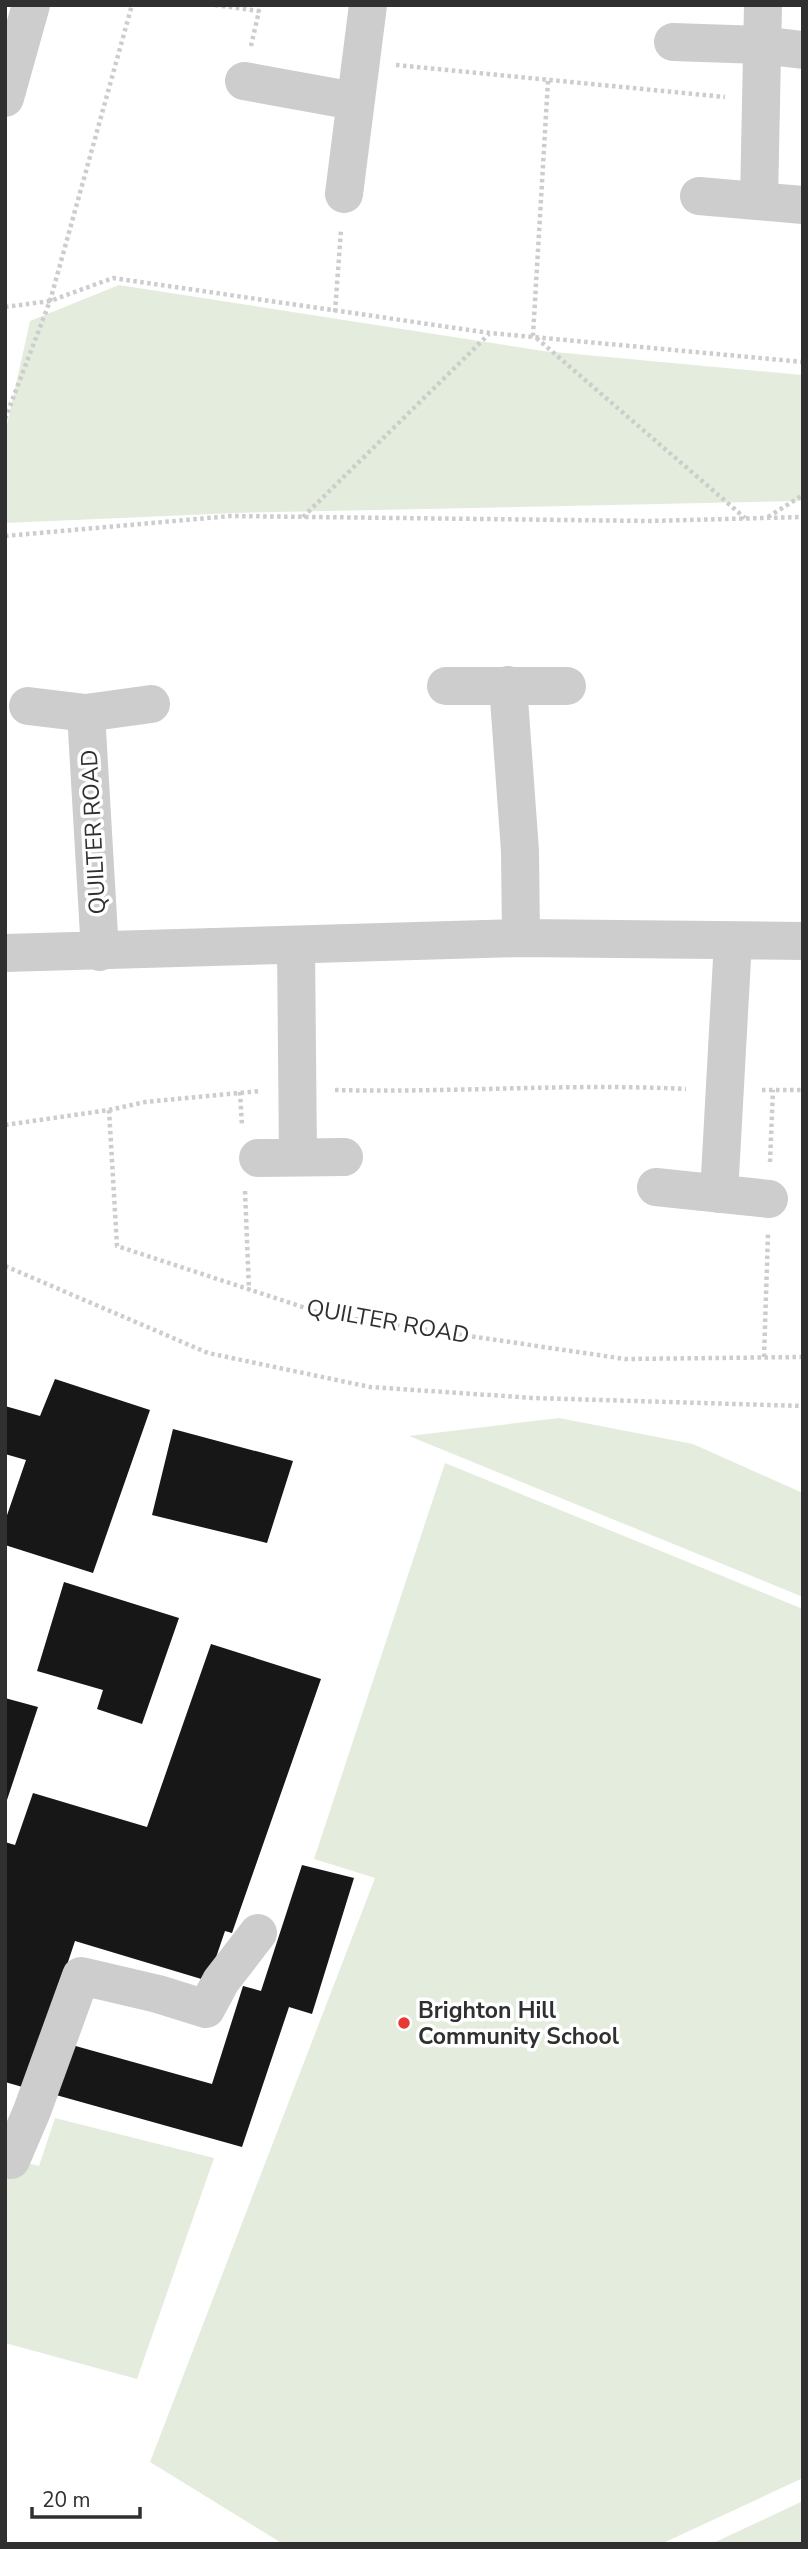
<svg xmlns="http://www.w3.org/2000/svg" width="808" height="2549" font-family="'Nunito Sans',sans-serif">
<style>
.green{fill:#e4eddd}
.building{fill:#171717}
.lines{fill:none;stroke-linecap:round;stroke-linejoin:round}
.path{stroke:#cdcdcd;stroke-width:4.5;stroke-dasharray:3.5 3.5;stroke-linecap:butt}
.minor{stroke:#cdcdcd;stroke-width:38}
.poi-dot{fill:#e73a31;stroke:#fff;stroke-width:2.5}
.labels{text-anchor:middle;stroke-width:7;stroke-linejoin:round;paint-order:stroke}
.street-label{font-size:23px;fill:#303030;stroke:#fff}
.poi-label{font-size:23px;font-weight:bold;fill:#303030;stroke:#fff;text-anchor:start}
</style>
<rect width="100%" height="100%" fill="#fff"/>
<path class="green" d="M119 285 543 351 803 375V501L236 513 5 523V434L30 321Z
M559 1418 693 1444 803 1493V1597L409 1436Z
M445 1463 803 1609V2478L661 2544H283L150 2462 375 1878 314 1859Z
M55 2118 214 2158 137 2379 5 2343V2157L39 2166Z
M803 2501V2544H711Z"/>
<path class="building" d="M55 1379 150 1410 93 1573 5 1545V1521L26 1460 5 1454V1406L40 1416Z
M173 1429 293 1461 267 1543 152 1515Z
M64 1582 179 1618 142 1724 97 1709 103 1690 37 1671Z
M211 1644 321 1679 232 1933 225 1931 208 1981 75 1941 26 2088 5 2082V1842L15 1845 33 1793 147 1827Z
M5 1698 38 1707 6 1803H5Z
M302 1865 354 1878 312 2014 289 2007 242 2147 56 2095 72 2045 212 2084 243 1986 261 1991Z"/>
<g class="lines">
<path class="path" d="M215 5 259 11 251 46
M396 65 725 97
M548 81 533 335 745 518
M5 307 50 301 113 278 490 333 803 362
M335 312 341 230
M5 419 50 301 132 5
M303 517 489 334
M768 517 803 495
M5 536 231 516 650 521 803 517
M335 1090C452 1093 569 1083 686 1089
M762 1090H803
M240 1092 242 1126
M109 1110 117 1246 327 1315 625 1359 803 1357
M5 1125 109 1110 145 1102 260 1091
M770 1162 773 1090
M245 1191 249 1290
M5 1266 208 1353 370 1387 534 1398 803 1406
M764 1357 768 1234"/>
<path class="minor" d="M673 42 761 45 803 50
M244 81 354 101
M5 98 31 5
M344 194 368 5
M699 196 803 205
M759 201 763 5
M508 685 520 851 521 938
M446 686H567
M28 706 86 713 151 704
M86 713 100 952
M296 945 298 1157
M5 953 521 938 803 941
M258 1158 344 1157
M656 1187 769 1199
M719 1194 733 941
M5 2159 11 2160 32 2111 81 1976 158 1994 206 2009 221 1981 258 1933"/>
</g>
<circle class="poi-dot" cx="404" cy="2023" r="7"/>
<g class="labels">
<g class="street-label">
<text transform="translate(93 832) rotate(-93)" y="8">QUILTER ROAD</text>
<text transform="translate(388 1321) rotate(10)" y="8">QUILTER ROAD</text>
</g>
<g class="poi-label">
<text x="418" y="2018">Brighton Hill<tspan x="418" dy="26">Community School</tspan></text>
</g>
</g>
<rect width="808" height="2549" fill="none" stroke="#303030" stroke-width="14"/>
<path d="M32 2507v10h108v-10" fill="none" stroke="#303030" stroke-width="3.5"/>
<text x="42" y="2507" font-size="21" fill="#303030" stroke="#ffffff" stroke-width="5" paint-order="stroke">20 m</text>
</svg>
